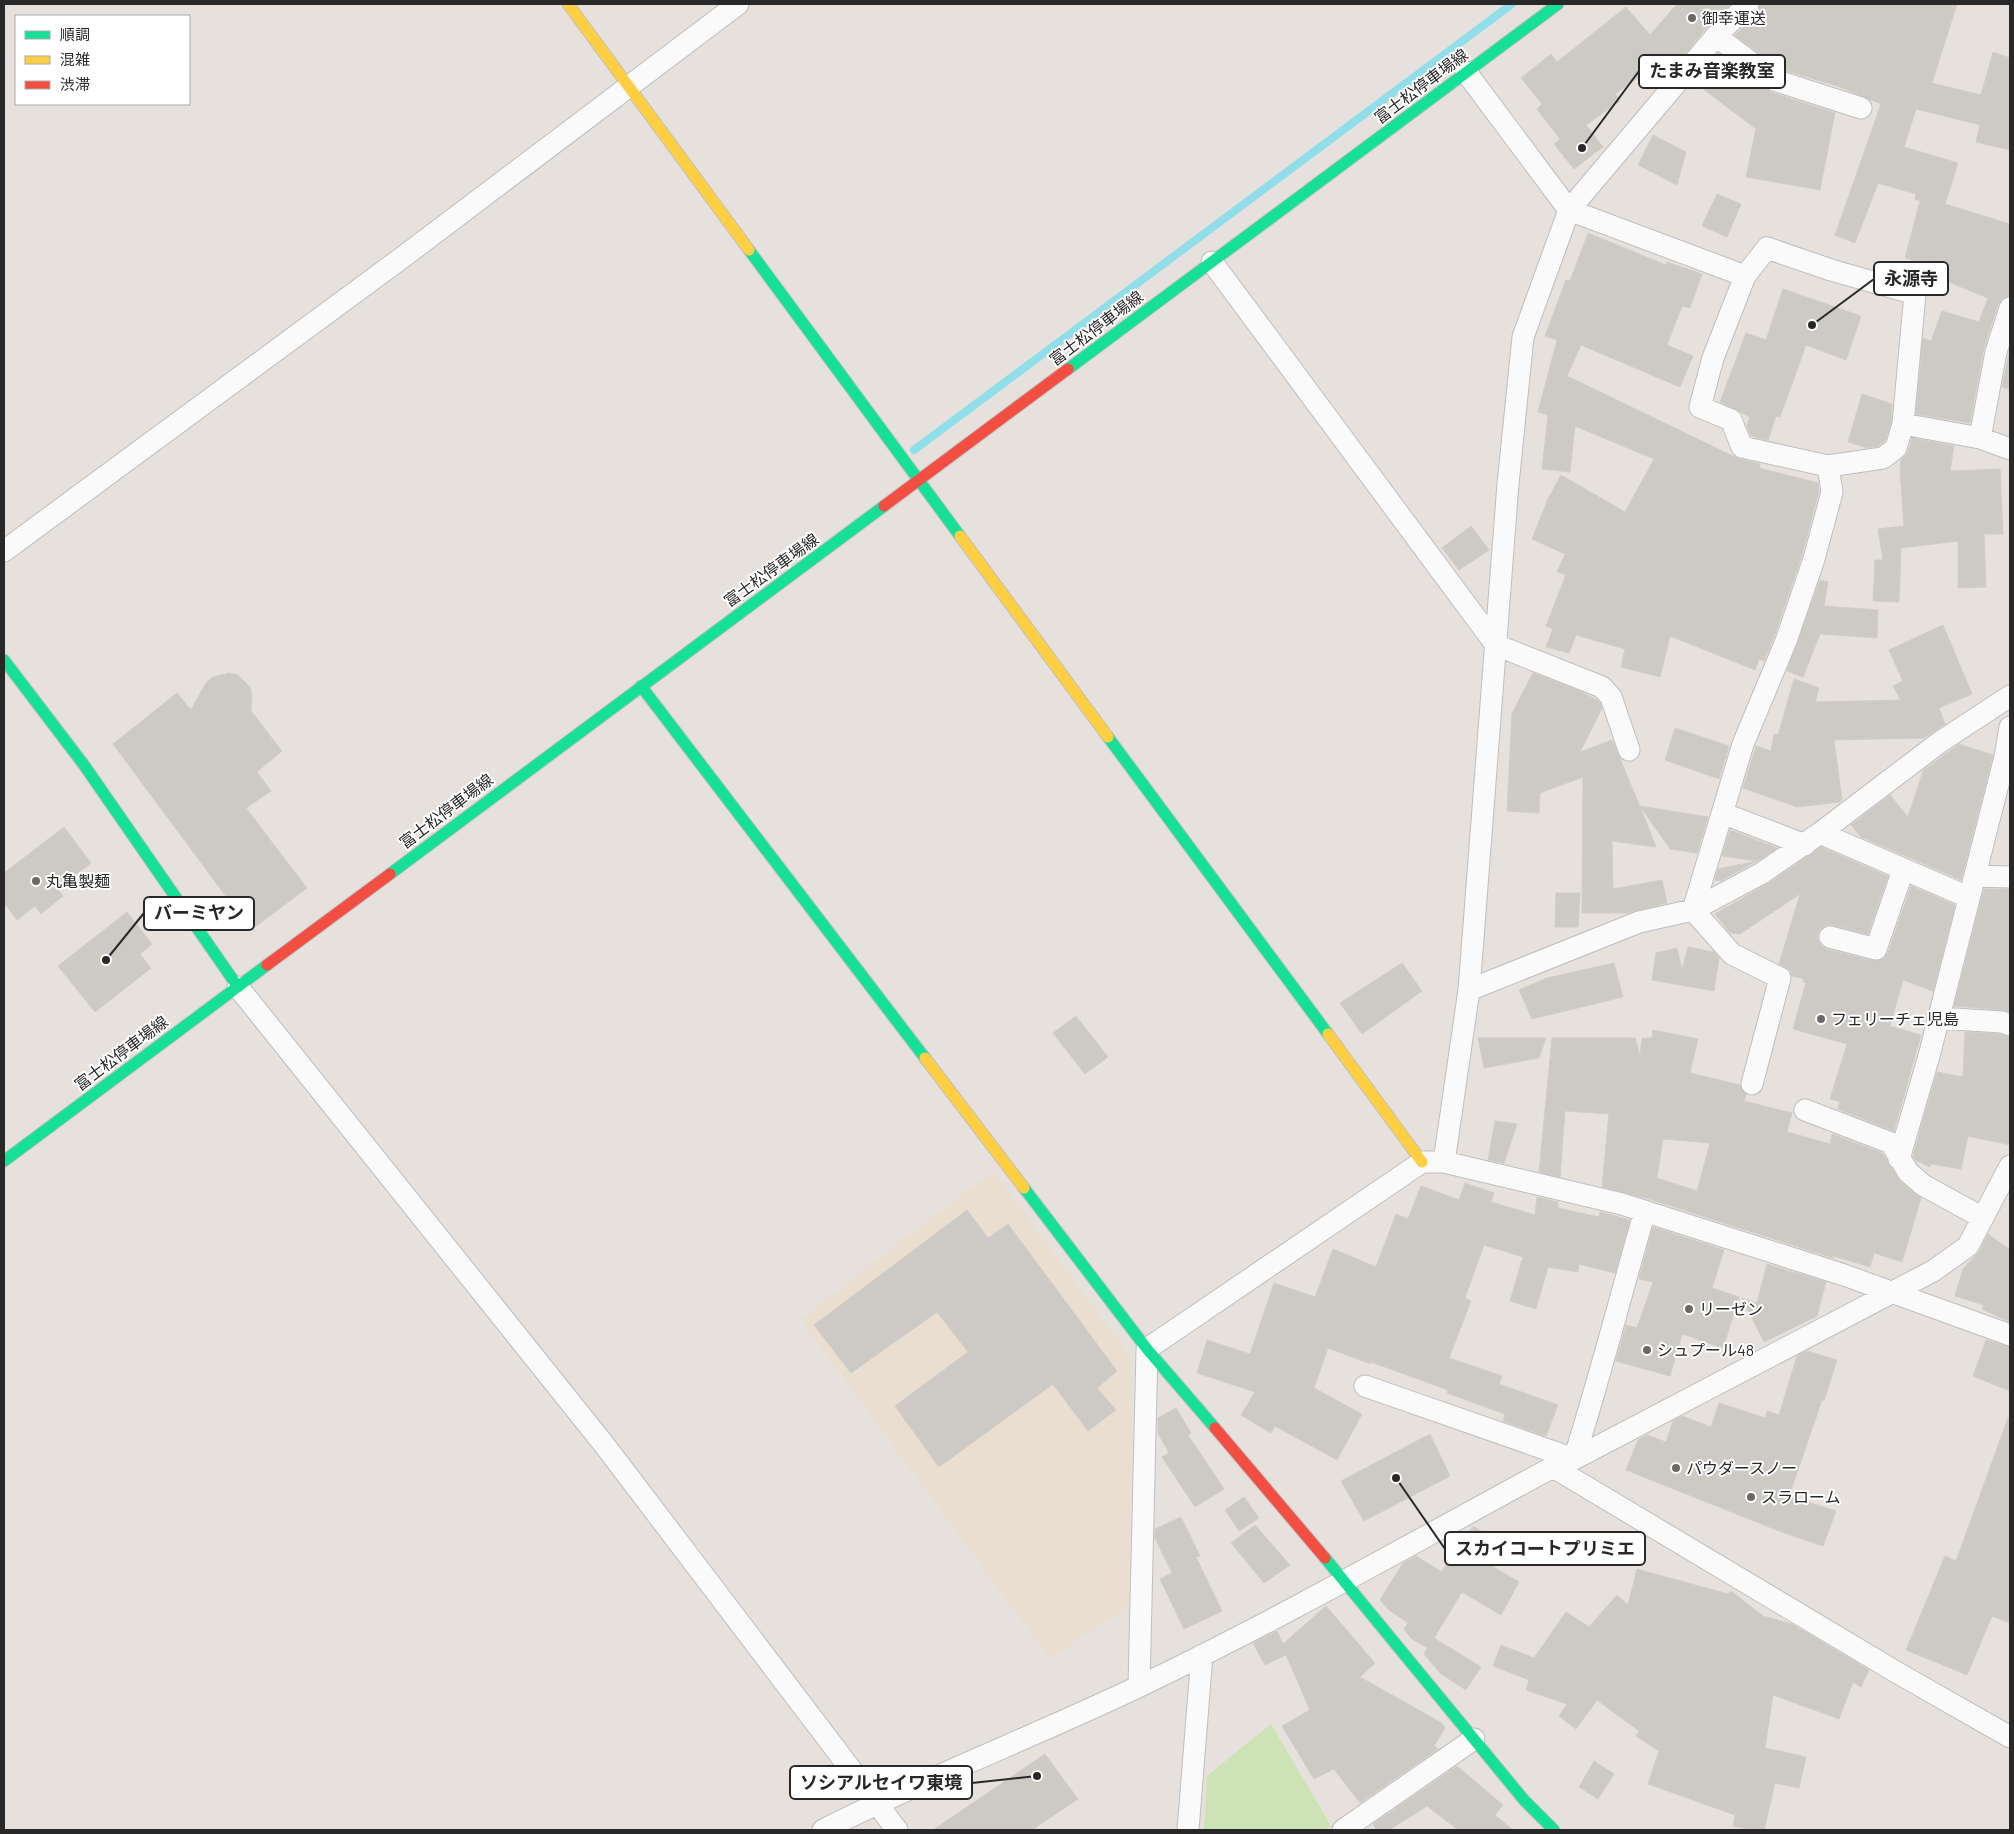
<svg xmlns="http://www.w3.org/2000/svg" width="2014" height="1834" font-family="Barlow,'Noto Sans JP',sans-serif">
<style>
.education{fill:#eaded1}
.green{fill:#cde2b5}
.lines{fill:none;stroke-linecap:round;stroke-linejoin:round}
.stream{stroke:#90dee9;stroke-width:8}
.building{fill:#cdcac6;stroke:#d1cdc9;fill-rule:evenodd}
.street-casing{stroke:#bfbebf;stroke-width:23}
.fast-casing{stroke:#bfbebf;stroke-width:13}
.slow-casing{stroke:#bfbebf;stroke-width:13}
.jam-casing{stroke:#bfbebf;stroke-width:13}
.street{stroke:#fbfafa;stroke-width:21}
.fast{stroke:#16e098;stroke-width:11}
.slow{stroke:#ffcf43;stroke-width:11}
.jam{stroke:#f24e42;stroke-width:11}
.poi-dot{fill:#6a6967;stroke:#fff;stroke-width:2}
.labels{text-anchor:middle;stroke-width:4;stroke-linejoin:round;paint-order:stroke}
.poi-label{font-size:16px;fill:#282828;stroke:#fff;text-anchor:start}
.street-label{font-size:16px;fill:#282828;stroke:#fff}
.leader{fill:none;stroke:#282828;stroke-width:2}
.callout-dot{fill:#282828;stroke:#fff;stroke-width:2}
.callout{fill:#fff;stroke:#282828;stroke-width:2}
.callout-label{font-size:18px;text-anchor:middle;font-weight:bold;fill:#282828}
</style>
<rect width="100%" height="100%" fill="#e6e1dd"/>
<path class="education" d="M993 1171 1132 1359 1129 1605 1050 1659 800 1319Z"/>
<path class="green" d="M1271 1724 1331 1826 1325 1830H1204L1207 1776Z"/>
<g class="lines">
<path class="stream" d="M914 450 1512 4"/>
</g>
<path class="building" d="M1677 4H1731L1706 28 1680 60 1665 70 1658 64 1615 94 1620 101 1586 125 1603 147 1574 169 1554 144 1560 139 1537 109 1542 104 1521 78 1551 54 1557 62 1626 7 1650 35Z
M1760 4H1957L1932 83 1981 95 1993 52 2010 58V150L1976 142 1980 125 1916 109 1904 147 1958 163 1945 204 2010 224V296L2002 298 1998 304 1984 348 1970 423 1916 414 1923 338 1931 341 1942 311 1979 322 1988 298 1929 274 1931 265 1905 258 1920 201 1915 199 1916 194 1878 183 1855 243 1835 235 1881 104 1840 87 1780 69 1735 35 1757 13Z
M1718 53 1770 92 1835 113 1820 190 1746 177 1756 129 1694 82Z
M1653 135 1686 152 1677 185 1638 165Z
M1717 194 1741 204 1727 237 1702 226Z
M1588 233 1666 265 1667 262 1702 274 1690 308 1682 306 1667 345 1693 356 1680 387 1581 345 1567 376 1739 459 1760 464 1759 468 1818 483 1819 491 1802 555 1774 637 1764 661 1759 659 1755 670 1670 636 1660 677 1621 667 1625 649 1576 635 1569 653 1546 647 1553 629 1546 626 1566 575 1557 572 1565 554 1532 539 1548 499 1561 475 1625 512 1654 459 1575 426 1570 472 1542 469 1548 415 1538 412 1557 340 1545 336 1566 280 1570 281Z
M1783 289 1861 316 1846 360 1806 345 1780 417 1776 416 1768 440 1751 436 1747 426 1750 417 1720 402 1746 333 1766 340Z
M2010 348V389L2002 387Z
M1862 394 1892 404 1891 422 1885 441 1878 446 1868 448 1848 442Z
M1912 438 1954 446 1950 471 2000 469 2003 534H1984L1986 587 1958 588V541L1901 548 1899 602 1873 601 1875 560H1883L1878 529 1904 526 1900 470 1901 460 1908 452Z
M1471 526 1489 550 1459 570 1442 548Z
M1820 580 1828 582 1824 606 1878 610 1877 638 1820 634 1803 677 1787 671Z
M1943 625 1972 694 1939 708 1945 724 1924 738 1834 740 1842 800 1840 802 1797 807 1743 788 1756 746 1771 751 1774 734 1778 735 1794 679 1819 688 1815 702 1901 700 1893 686 1903 681 1889 650Z
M229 673 238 675 250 687 252 696 251 711 282 751 257 772 271 791 246 808 307 888 251 930 113 744 177 693 191 710 206 683 213 677Z
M1533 673 1579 691 1597 700 1600 703 1602 708 1580 752 1612 740 1639 804 1638 806H1640L1656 847 1612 841 1613 889 1662 880 1667 903 1627 913H1582L1583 777 1540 793 1539 813 1507 811 1512 713Z
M1675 728 1729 746 1719 779 1665 760Z
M1959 744 1993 755 1961 880 1861 837 1851 825 1890 795 1908 817 1923 771Z
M1640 806 1708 817 1697 853 1670 849Z
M64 827 91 863 58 889 63 896 41 914 35 906 17 920 4 903V873Z
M1730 830 1777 848 1758 861 1722 856Z
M1821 847 1888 876 1868 934 1833 925H1826L1821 928 1818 933V940L1821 946 1826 949 1873 961 1884 958 1888 953 1911 886 1955 905 1933 991 1903 980 1890 1026 1921 1035 1894 1131 1838 1109 1840 1102 1830 1099 1847 1044 1793 1029 1806 982H1803L1804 979 1792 976 1790 970 1779 964 1800 894 1740 934 1730 933 1715 914 1769 883Z
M1757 861 1720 881 1715 880 1718 869Z
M1984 889H2010V1012L2003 1010 1954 1006Z
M1556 893H1580L1578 927H1555Z
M127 912 152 944 140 954 151 968 95 1012 58 966Z
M1688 947 1714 952 1719 958 1714 991 1652 980 1656 953 1677 948 1682 970Z
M1402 963 1422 991 1362 1034 1340 1003Z
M1614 963 1623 997 1532 1019 1519 990 1547 978Z
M1076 1016 1108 1057 1085 1074 1053 1033Z
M1653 1030 1698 1039 1690 1073 1740 1085 1746 1094 1744 1101 1792 1113 1787 1132 1830 1144 1832 1134 1882 1153 1900 1181 1921 1198 1902 1262 1874 1253 1870 1267 1834 1256 1833 1258 1649 1199 1602 1187 1609 1114 1565 1111 1560 1177 1539 1172 1552 1038H1635L1640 1056 1642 1038H1652ZM1663 1139 1710 1143 1697 1191 1657 1178Z
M1965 1032 1999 1034 2010 1037V1145L1968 1136 1961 1169 1931 1164 1930 1167 1915 1160 1913 1156 1937 1072 1963 1077Z
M1478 1038H1546L1539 1058 1484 1068Z
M1495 1121 1517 1124 1504 1163 1488 1160Z
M1465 1183 1494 1193 1491 1202 1535 1215 1537 1197 1558 1202V1208L1599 1217 1600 1212 1630 1220 1615 1273 1579 1264 1578 1272 1548 1267 1536 1309 1510 1301 1523 1257 1484 1245 1465 1298 1471 1301 1449 1358 1502 1376 1499 1384 1558 1405 1546 1436 1503 1421 1505 1414 1447 1393 1448 1390 1371 1362V1364L1328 1348 1314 1388 1362 1414 1337 1460 1275 1426 1271 1433 1241 1415 1255 1392 1197 1373 1207 1340 1250 1354 1274 1283 1315 1297 1333 1249 1376 1267 1396 1214 1408 1219 1421 1186 1459 1200Z
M967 1210 988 1238 1008 1224 1117 1371 1097 1388 1116 1410 1088 1431 1053 1384 939 1467 895 1406 968 1352 937 1312 851 1373 814 1325Z
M1653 1227 1724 1250 1712 1288 1739 1297 1723 1348 1682 1334 1670 1376 1616 1361 1626 1325 1637 1328 1653 1282 1639 1279Z
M1988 1234 2010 1250V1322L1982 1309 1984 1305 1955 1296 1963 1269 1979 1252Z
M1767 1264 1826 1282 1817 1316 1764 1342 1742 1298 1757 1303Z
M1986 1340 2010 1347V1391L1973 1376Z
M1807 1351 1837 1360 1824 1401 1822 1400 1789 1496 1836 1511 1823 1546 1779 1531 1626 1470 1638 1440 1647 1435 1666 1442 1673 1421 1682 1416 1711 1427 1719 1403 1765 1418 1767 1411 1779 1415 1797 1356Z
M1176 1408 1191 1433 1188 1435 1224 1489 1195 1507 1162 1457 1169 1453 1158 1433V1418Z
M2008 1418 2010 1419V1623L1992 1616 1967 1675 1906 1650 1945 1556 1956 1561Z
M1430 1434 1450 1476 1364 1521 1341 1481Z
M1244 1497 1259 1518 1239 1531 1225 1510Z
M1181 1517 1200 1556 1196 1557 1222 1611 1184 1629 1160 1579 1172 1573 1155 1538V1529Z
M1255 1525 1290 1565 1264 1583 1231 1543Z
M1473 1526 1498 1541 1485 1562 1519 1582 1501 1615 1462 1592 1434 1638 1481 1667 1466 1690 1441 1674 1424 1654 1428 1648 1412 1639 1404 1629 1408 1623 1389 1610 1380 1600 1403 1563 1416 1556 1442 1572 1457 1546 1460 1548Z
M1637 1569 1728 1594 1731 1591 1763 1616 1792 1624 1869 1670 1861 1687 1853 1682 1839 1719 1773 1695 1765 1748 1806 1757 1799 1788 1775 1783 1764 1830H1753L1733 1826 1735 1815 1648 1784 1659 1751 1636 1736 1639 1731 1597 1700 1576 1729 1559 1716 1567 1704 1526 1690 1529 1680 1493 1666 1501 1645 1534 1658 1566 1612 1589 1627 1617 1595 1628 1605Z
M1326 1606 1375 1663 1360 1677 1440 1722 1445 1728 1434 1746 1438 1749 1360 1803 1334 1769 1314 1779 1282 1726 1310 1710 1286 1655 1265 1665 1253 1643 1277 1631 1283 1644Z
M1045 1754 1078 1799 1032 1830H933Z
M1594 1761 1614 1774 1598 1799 1579 1787Z
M1457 1766 1503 1805 1495 1815 1513 1830H1458L1427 1806 1389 1830H1377L1373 1824Z"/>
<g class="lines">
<defs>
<path id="street" d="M1716 36 1774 80 1861 108
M1212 262 1496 645 1602 687 1611 697 1629 750
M1745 276 1569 210 1716 36 1748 4
M1980 438 2010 449
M1828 466 1742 447 1731 420 1700 407 1713 358 1745 276 1767 248 1831 270 1915 294 1903 424
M4 551 407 254 738 4
M1722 813 1805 845
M1820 833 1968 897
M1975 876 2010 877
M1693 910 1743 744 1786 641 1814 559 1832 492 1828 466 1883 458 1896 448 1903 424 1980 438 1996 352 2010 308
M1693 910 1732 954 1780 978 1752 1084
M1830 937 1876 949 1903 870
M238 987 606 1447 897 1830
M1469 990 1639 922 1693 910 1762 873 1820 833 1940 742 2010 696
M1938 1018 2002 1022 2010 1025
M1805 1110 1891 1143 1908 1172 1923 1185 1983 1218
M1899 1159 1929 1056 2005 757 2010 727
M1444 1162 1469 990 1508 484 1523 337 1569 210 1466 72
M1365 1386 1574 1459C1600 1377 1621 1294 1645 1211
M1553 1467 1896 1672 2010 1737
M1139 1686 1147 1349 1422 1162H1444L1622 1204 1844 1275 2010 1335
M823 1830C926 1778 1035 1736 1140 1686 1280 1619 1416 1541 1553 1467L1574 1459 1933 1271 1968 1246 2010 1166
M1188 1830 1202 1655
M1343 1830 1474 1739"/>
<path id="fast" d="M749 250 960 536
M1068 369 1558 4
M4 660 84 765 238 987
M641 686 925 1058
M1108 737 1328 1034
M390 874 884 506
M4 1161 267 965
M1024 1188 1147 1349 1215 1428
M1325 1558 1524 1800 1554 1830"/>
<path id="slow" d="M568 4 749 250
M960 536 1108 737
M1328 1034 1422 1162
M925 1058 1024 1188"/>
<path id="jam" d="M884 506 1068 369
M267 965 390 874
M1215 1428 1325 1558"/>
</defs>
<use href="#street" class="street-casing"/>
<use href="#fast" class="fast-casing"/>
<use href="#slow" class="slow-casing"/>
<use href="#jam" class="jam-casing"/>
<use href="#street" class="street"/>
<use href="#fast" class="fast"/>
<use href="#slow" class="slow"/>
<use href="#jam" class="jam"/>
</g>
<g class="poi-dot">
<circle cx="1692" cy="18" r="5"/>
<circle cx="36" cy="881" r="5"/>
<circle cx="1821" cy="1019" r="5"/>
<circle cx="1689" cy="1309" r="5"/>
<circle cx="1647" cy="1350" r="5"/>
<circle cx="1676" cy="1468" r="5"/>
<circle cx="1751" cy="1497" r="5"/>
</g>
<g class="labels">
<g class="poi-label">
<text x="1702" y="24">御幸運送</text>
<text x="46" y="887">丸亀製麺</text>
<text x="1831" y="1025">フェリーチェ児島</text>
<text x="1699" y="1315">リーゼン</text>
<text x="1657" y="1356">シュプール48</text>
<text x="1686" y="1474">パウダースノー</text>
<text x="1761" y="1503">スラローム</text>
</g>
<g class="street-label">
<text transform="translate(1421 86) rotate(-37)" y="6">富士松停車場線</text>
<text transform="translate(1096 328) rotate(-37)" y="6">富士松停車場線</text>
<text transform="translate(771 570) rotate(-36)" y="6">富士松停車場線</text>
<text transform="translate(446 811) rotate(-37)" y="6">富士松停車場線</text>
<text transform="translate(121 1053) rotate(-37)" y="6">富士松停車場線</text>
</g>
</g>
<path class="leader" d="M1582 148L1639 71M1812 325L1874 279M106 960L144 913M1396 1478L1445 1549M1037 1776L972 1783"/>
<g class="callout-dot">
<circle cx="1582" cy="148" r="5"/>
<circle cx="1812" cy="325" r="5"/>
<circle cx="106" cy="960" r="5"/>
<circle cx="1396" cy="1478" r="5"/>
<circle cx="1037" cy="1776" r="5"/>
</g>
<g class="callout">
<rect x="1639" y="55" width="146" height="33" rx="5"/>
<rect x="1874" y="262" width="74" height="33" rx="5"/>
<rect x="144" y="897" width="110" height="33" rx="5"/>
<rect x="1445" y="1532" width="200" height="33" rx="5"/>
<rect x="790" y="1766" width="182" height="33" rx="5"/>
</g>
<g class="callout-label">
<text x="1712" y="77">たまみ音楽教室</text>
<text x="1911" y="285">永源寺</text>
<text x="199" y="919">バーミヤン</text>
<text x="1545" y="1555">スカイコートプリミエ</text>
<text x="881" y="1789">ソシアルセイワ東境</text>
</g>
<rect width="2014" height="1834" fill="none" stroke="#282828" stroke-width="10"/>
<rect x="15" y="15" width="175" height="90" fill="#ffffff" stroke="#a9a9a9"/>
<rect x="25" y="31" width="25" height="8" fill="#16e098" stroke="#a9a9a9"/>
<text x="60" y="40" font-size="15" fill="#282828">順調</text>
<rect x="25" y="56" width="25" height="8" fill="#ffcf43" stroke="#a9a9a9"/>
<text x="60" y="65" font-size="15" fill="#282828">混雑</text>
<rect x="25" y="81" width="25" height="8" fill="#f24e42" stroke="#a9a9a9"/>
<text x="60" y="90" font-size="15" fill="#282828">渋滞</text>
</svg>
